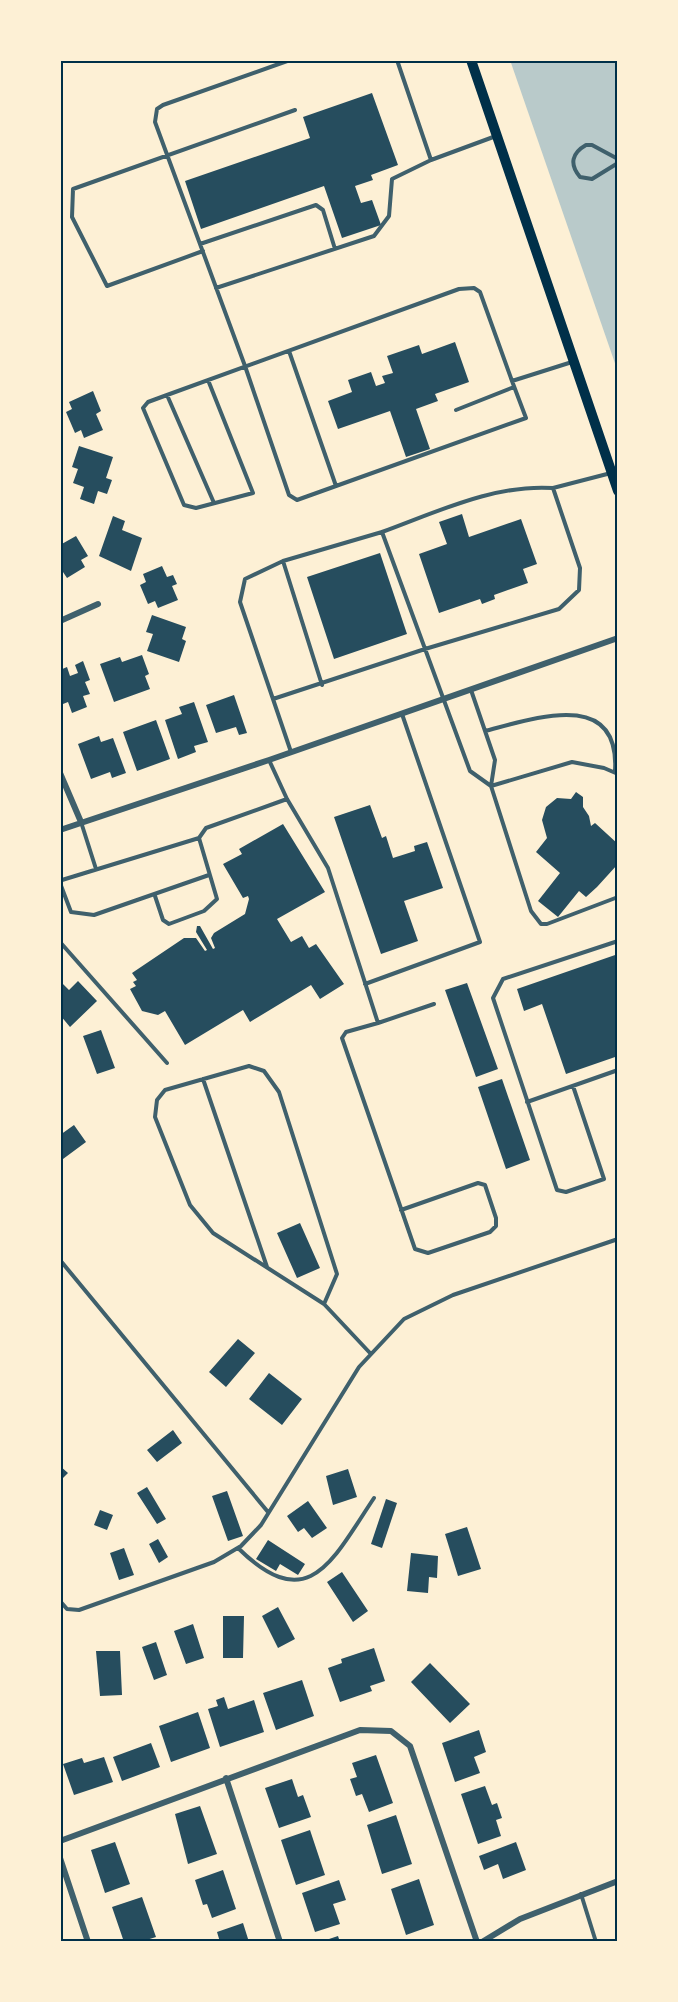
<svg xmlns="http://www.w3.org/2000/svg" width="678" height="2002" font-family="'Times New Roman',serif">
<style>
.green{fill:#b9caca}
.building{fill:#264d5e}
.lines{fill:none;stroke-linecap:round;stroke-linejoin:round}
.service{stroke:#3f606c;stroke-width:4}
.minor{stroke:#3f606c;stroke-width:6}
.secondary{stroke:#003049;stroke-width:10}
.neatline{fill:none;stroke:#003049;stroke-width:2}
</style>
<rect width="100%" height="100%" fill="#fdf0d5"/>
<path class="green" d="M510 60H618V372Z"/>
<path class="building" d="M372 93 398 165 371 175 373 180 355 186 361 203 372 200 381 225 342 238 324 186 201 229 185 181 310 138 303 117Z
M455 342 469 382 435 394 438 401 416 409 430 449 406 457 390 411 338 429 328 401 352 392 348 380 371 372 376 386 385 383 382 376 393 373 387 356 419 345 422 354Z
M93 391 101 411 96 414 103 430 84 438 81 430 75 433 66 412 72 409 69 402Z
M79 446 113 457 106 478 112 480 107 494 98 491 94 504 80 499 84 487 73 483 78 469 72 467Z
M462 514 469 537 521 519 537 564 523 569 528 583 494 595 495 599 482 604 480 599 439 613 419 554 447 544 439 522Z
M113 516 125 521 122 530 142 538 131 571 99 556Z
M76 536 88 556 81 560 85 567 67 578 63 572 60 574V545Z
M380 553 407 634 334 659 307 577Z
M162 566 167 577 173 575 177 584 172 586 178 600 158 608 155 601 148 604 140 585 146 582 143 574Z
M152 615 186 627 182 639 186 641 179 662 147 651 153 634 146 632Z
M142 655 149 674 145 676 150 689 114 702 100 664 120 657 122 662Z
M83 661 90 680 85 682 90 694 83 696 87 707 72 713 68 702 63 704 60 695V670L67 667 70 676 78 673 75 665Z
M234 695 247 733 239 735 236 727 216 733 206 705Z
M194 702 208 742 194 746 196 752 178 759 165 720 182 714 179 707Z
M156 720 170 759 137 771 123 732Z
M99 736 101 742 113 738 126 773 112 778 110 772 91 779 78 744Z
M576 792 583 797V807L589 816 591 826 595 823 618 844V857L617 865 597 887 586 897 579 891 558 917 538 901 560 873 536 852 547 838 542 820 546 807 557 798 571 799Z
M370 805 382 838 386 836 393 858 415 851 414 846 427 842 443 888 404 901 418 941 381 954 334 817Z
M283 824 325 892 277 919 291 942 302 936 309 948 316 944 344 984 320 999 311 985 250 1022 243 1010 185 1045 165 1011 158 1015 142 1011 130 989 136 986 133 982 137 980 132 973 184 938H196L205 951 207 950 196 932 197 926H200L213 949 215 948 211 938 214 933 245 914 249 899 248 896 243 898 223 864 242 854 239 849Z
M618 954V1056L566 1074 542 1004 524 1011 517 989Z
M60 981 69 990 78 981 97 1001 70 1027 60 1015Z
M467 983 498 1069 476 1077 445 990Z
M101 1030 115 1068 97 1074 83 1036Z
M502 1079 530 1160 506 1169 478 1087Z
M74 1125 86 1142 63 1159 60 1155V1135Z
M300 1223 320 1268 297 1278 277 1233Z
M238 1339 255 1353 226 1387 209 1372Z
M269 1373 302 1399 282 1425 249 1399Z
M173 1430 182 1443 157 1462 147 1450Z
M60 1466 68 1473 60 1481Z
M348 1469 357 1497 333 1505 326 1476Z
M147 1487 166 1519 157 1524 137 1493Z
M227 1491 243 1536 228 1541 212 1496Z
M386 1499 397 1503 382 1548 371 1544Z
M308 1501 327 1528 312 1538 304 1528 298 1532 287 1516Z
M100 1510 113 1515 107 1530 94 1525Z
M467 1527 481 1569 458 1576 445 1534Z
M158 1539 168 1557 159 1563 149 1544Z
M268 1540 305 1564 298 1575 280 1564 276 1571 256 1559Z
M124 1548 134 1575 119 1580 110 1553Z
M411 1553 438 1556 437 1578 429 1577 428 1593 407 1591Z
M342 1572 368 1611 353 1622 327 1582Z
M278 1607 295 1639 278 1648 262 1616Z
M223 1616H244L243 1658H223Z
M193 1624 204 1658 186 1664 174 1631Z
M156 1642 167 1675 154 1680 142 1647Z
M374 1648 385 1681 370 1686 372 1691 340 1702 328 1668 342 1663 341 1659Z
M96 1651H120L122 1695 100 1696Z
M430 1663 470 1704 450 1723 411 1682Z
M302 1680 314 1716 276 1730 263 1693Z
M224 1697 228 1709 254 1700 264 1732 220 1747 208 1709 218 1706 216 1700Z
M198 1712 210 1748 171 1762 159 1726Z
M479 1730 486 1752 474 1757 480 1773 455 1782 442 1743Z
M151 1743 160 1767 122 1781 113 1757Z
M376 1755 393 1803 369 1812 362 1794 356 1796 350 1779 357 1777 352 1763Z
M104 1757 113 1782 74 1795 63 1764 82 1758 84 1763Z
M292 1779 298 1797 303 1795 311 1817 279 1828 265 1788Z
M485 1786 492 1805 497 1803 502 1818 496 1820 501 1836 478 1844 461 1794Z
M200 1806 217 1854 188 1864 175 1814Z
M396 1815 412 1864 382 1874 367 1825Z
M310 1830 325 1875 296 1885 281 1840Z
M115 1842 130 1884 105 1893 91 1850Z
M516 1842 526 1870 503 1879 498 1864 484 1870 479 1856Z
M223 1870 236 1909 212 1918 207 1904 203 1905 195 1880Z
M419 1879 434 1925 406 1935 391 1889Z
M339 1880 346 1900 333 1904 340 1924 315 1932 302 1893Z
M142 1897 156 1937 140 1942H124L112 1907Z
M243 1923 249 1942H220L217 1932Z
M338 1936 340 1942H320Z"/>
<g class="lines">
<path class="service" d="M397 60 431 160
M618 159 592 145H586C572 153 569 164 580 177L592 179 618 163
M200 244 316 205 323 210 335 249
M203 251 107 286 72 217 73 189 295 110
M216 288 374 236 389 216 392 179 431 160 496 136
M289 351 336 486 297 500 289 495 245 366 155 122 157 109 163 105 290 60
M208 380 253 493 196 508 184 505 143 408 148 402 167 395 459 289 474 288 480 292 512 381 572 362
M167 395 214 503
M456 410 514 387
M336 486 526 418 512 381
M553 488 611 473
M283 561 322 685
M471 690 495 760 491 786 531 911 541 924H547L618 897
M273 699 425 649 559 609 579 590 580 568 553 488C494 484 437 512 382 532
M485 731C535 718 620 688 615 771
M291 752 240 602 245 579 283 561 382 532 470 771 491 786
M269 760 287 799 328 868 378 1023 434 1004
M491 786 572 762 604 768 618 774
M81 822 96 869
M199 838 62 880 60 883 71 912 94 915 209 875
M155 896 163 920 169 924 204 911 217 899 199 838 206 828 287 799
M60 942 167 1063
M365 984 480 942 402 714
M378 1023 346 1032 342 1038 415 1249 428 1253 490 1232 496 1226V1218L485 1185 478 1183 401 1210
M203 1079 267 1267
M573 1086 604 1179 566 1192 557 1190 493 998 503 979 618 941
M527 1102 618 1070
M60 1260 268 1512
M324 1304 213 1233 190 1205 155 1117 157 1100 165 1090 249 1066 264 1071 279 1092 337 1274 324 1304 370 1353
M238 1548C309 1618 333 1559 374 1498
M60 1601 67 1609 79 1610 214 1562 241 1546 261 1525 359 1367 404 1319 453 1295 618 1239
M581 1894 596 1942"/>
<path class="minor" d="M60 621 98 604
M60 773 81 822
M60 830 269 760 618 638
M226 1778 280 1942
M60 1841 360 1730 391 1731 410 1746 477 1942
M60 1858 88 1942
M482 1942 520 1919 618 1881"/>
<path class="secondary" d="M471 60 618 491"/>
</g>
<rect width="678" height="2002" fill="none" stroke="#fdf0d5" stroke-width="123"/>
<rect x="62" y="62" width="554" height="1878" class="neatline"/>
</svg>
